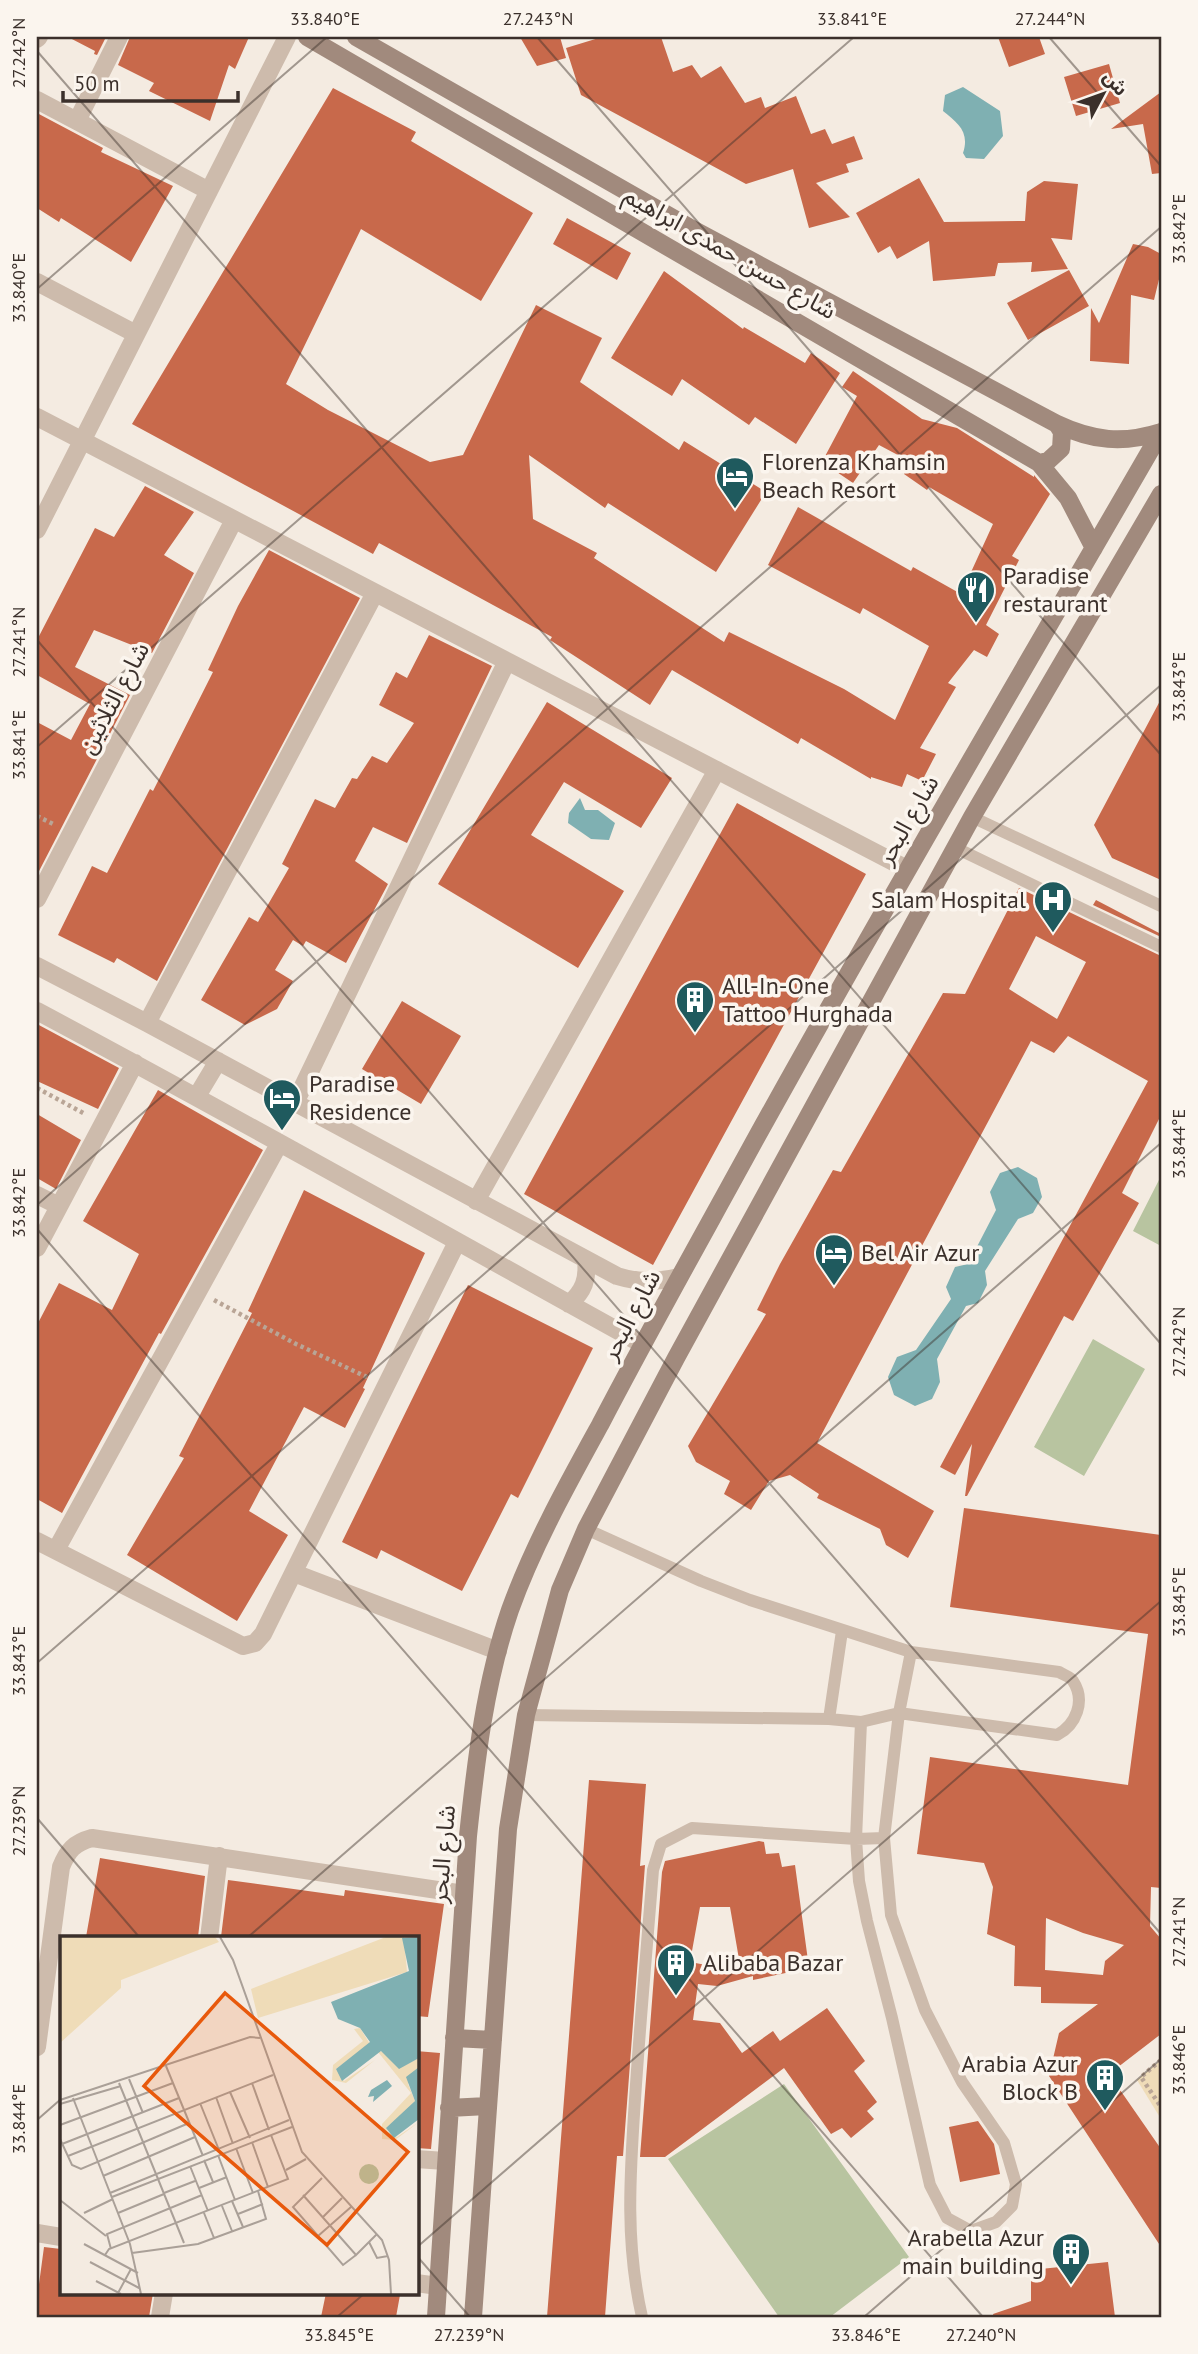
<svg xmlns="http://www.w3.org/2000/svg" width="1198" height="2354" font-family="'PT Sans','Noto Sans Arabic',sans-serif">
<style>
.green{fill:#b8c4a0}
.sand{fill:#efdcb8}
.water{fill:#7fb0b2}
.building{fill:#c8694b;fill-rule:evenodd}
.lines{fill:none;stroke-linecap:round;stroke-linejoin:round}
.path{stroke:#b9a596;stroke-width:4.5;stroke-dasharray:3.5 3.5;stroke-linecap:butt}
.lane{stroke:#cdbbac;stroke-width:12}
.street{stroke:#cdbbac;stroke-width:18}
.secondary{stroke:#a18a7d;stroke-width:18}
.ticks{fill:none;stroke:#3b302b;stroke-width:2;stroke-opacity:0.45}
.labels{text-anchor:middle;stroke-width:7;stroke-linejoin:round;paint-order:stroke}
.street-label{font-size:24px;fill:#3b302b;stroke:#fbf5ee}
.poi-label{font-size:24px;fill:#3b302b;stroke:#fbf5ee;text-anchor:start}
.inset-road{fill:none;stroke:#aaa098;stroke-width:2}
.view{fill:#e8590c;fill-opacity:0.15;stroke:#e8590c;stroke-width:3.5}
.inset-edge{fill:none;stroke:#3b302b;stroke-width:3.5}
.neatline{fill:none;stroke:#3b302b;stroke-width:2.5}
.ticks-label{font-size:18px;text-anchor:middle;fill:#3b302b}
</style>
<rect width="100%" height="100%" fill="#f4ebe1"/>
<path class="green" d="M1161 1176V1246L1133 1231Z
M1093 1339 1145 1369 1084 1476 1034 1447Z
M784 2084 909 2257 830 2317H779L668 2159Z"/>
<path class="sand" d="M1161 2060V2119L1137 2080Z"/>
<path class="water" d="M963 87 1000 111 1003 136 984 159 966 158 963 153C970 132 958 123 943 111L945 95Z
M580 798 585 810H598L615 823 609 840 591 839 568 823 569 813Z
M1018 1167 1037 1178 1042 1197 1033 1213 1018 1219 985 1271 987 1285 978 1303 966 1306 937 1359 940 1382 932 1399 915 1406 894 1395 888 1377 897 1357 916 1350 951 1299 946 1287 955 1267 968 1264 996 1210 990 1192 1000 1173Z"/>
<path class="building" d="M68 37H106L97 55 94 54 95 51Z
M130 37H249L235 69 229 65 210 121 149 91 154 83 118 65Z
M520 37H560L566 58 537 66Z
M602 37H661L673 72 692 65 701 78 721 66 745 103 761 97 765 108 796 96 811 134 825 129 832 144 854 136 863 159 846 164 849 172 816 183 850 217 809 228 793 169 746 184 581 95 566 48Z
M998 37H1039L1045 54 1009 67Z
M1109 64 1120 103 1076 116 1064 77Z
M333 88 416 132 411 141 533 213 481 301 361 229 286 384 328 410 430 462 463 455 536 305 602 338 580 382 679 450 684 441 766 492 716 572 608 503 605 508 529 455 533 519 597 553 594 558 724 642 729 632 844 689 895 720 929 646 863 608 860 614 768 565 798 507 911 571 913 567 961 594 993 524 929 487 927 490 904 474 911 462 879 445 853 483 822 462 857 396 842 387 853 371 922 419 957 428 1034 477V475L1050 494 1012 556 1019 560 986 625 999 634 987 657 974 650 948 683 956 687 920 748 936 754 922 781 907 774 902 787 871 777V779L801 738 798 744 672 670 650 705 550 640 552 637 379 543 373 554 132 424Z
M1161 92V173L1152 174 1143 124 1111 129Z
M37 113 103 148 101 152 173 186 131 262 61 218 59 222 37 208Z
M919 178 944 222 1025 221 1027 192 1044 181 1078 184 1072 240 1051 238 1068 269 1031 272 1032 262 998 263 995 276 933 281 929 241 897 259 890 246 878 253 856 213Z
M567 218 631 253 617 280 553 244Z
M1133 244 1148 247 1161 254V271L1154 300 1131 295 1129 364 1090 361 1091 308 1099 323Z
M1069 270 1089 306 1028 340 1007 303Z
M664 271 743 329 744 327 805 363 811 353 840 373 796 444 755 417 749 425 682 379 672 396 611 358Z
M145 486 194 512 164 555 194 573 152 653 94 630 75 667 130 695 37 875V722L71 740 90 704 37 675V640L95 528 114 537Z
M269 550 360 598 157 981 117 958 114 963 58 935 92 866 107 873 150 789 153 791 213 672 208 670 238 606Z
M429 635 492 666 407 843 373 827 355 861 388 884 346 963 306 941 303 946 293 940 275 970 293 981 277 1009 245 1025 201 1000 249 917 258 922 289 868 282 864 315 799 335 808 352 778 357 779 372 756 387 763 414 723 379 705 396 672 407 678Z
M1161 699V880L1112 858 1094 825Z
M547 702 672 778 641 828 564 782 531 835 624 891 578 968 438 884Z
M737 803 866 874 653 1265 524 1194Z
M1019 888 1161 956V1115L1122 1193 1139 1203 1073 1321 1064 1316 967 1496H965L972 1444 955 1475 940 1467 1148 1081 1068 1036 1054 1053 1031 1041 817 1443 934 1511 908 1558 886 1545 880 1529 817 1498 819 1494 790 1475 769 1481 751 1510 724 1494 730 1481 696 1462 688 1446 766 1314 757 1310 780 1264 833 1170 841 1172 943 993 965 994ZM1036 936 1086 962 1057 1019 1009 989Z
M1096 900 1161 934V937L1093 905Z
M402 1001 461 1036 421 1104 362 1069Z
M37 1024 119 1068 98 1109 37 1081Z
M158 1090 263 1150 161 1334 159 1333 62 1513 37 1499V1325L59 1283 112 1310 139 1254 83 1221Z
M37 1114 81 1140 56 1189 37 1178Z
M304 1190 425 1253 363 1388 365 1389 345 1428 304 1407 249 1511 288 1535 237 1621 127 1555 184 1458 179 1456 252 1313 248 1311Z
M468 1285 593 1348 518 1498 511 1494 462 1591 381 1550 377 1559 342 1542Z
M964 1508 1161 1535V1888L1151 1887 1150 1926 1161 1939V2034L1109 2074 1161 2149V2247L1049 2076 1059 2033 1098 2004 1041 2003V1987L1014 1986 1015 1946 987 1934 993 1887 984 1863 917 1854 930 1757 1128 1785 1148 1634 950 1607ZM1046 1918 1083 1933 1124 1945 1105 1961 1103 1975 1045 1970Z
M589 1780 646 1784 640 1866 645 1865 623 2156H617L605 2317H547Z
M759 1841 764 1842 766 1854 779 1853 782 1867 795 1865 809 1968 753 1980V1976L717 1986 698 1984 693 2020 720 2023 742 2053 773 2031 780 2041 827 2008 865 2061 854 2071 877 2102 867 2111 874 2119 851 2138 842 2128 831 2134 784 2068 665 2157H640L662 1872 665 1861ZM700 1907H730L740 1965 717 1967 690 1962Z
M100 1858 205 1876 198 1937H86Z
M228 1880 344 1896 345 1890 444 1904 428 2017 416 2016V1937H221Z
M416 2051 440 2053 431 2149 416 2148Z
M978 2121 994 2144 1000 2174 960 2182 949 2127Z
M44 2247 61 2249V2293H153L149 2317H37V2299Z
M1108 2262 1115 2317H994L993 2314 1031 2301V2270Z
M326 2293H387L400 2295 396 2317H321Z"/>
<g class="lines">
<path class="path" d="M37 816 55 825
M37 1088 85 1114
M214 1300 296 1344 369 1378
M1161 2060 1141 2077 1161 2107"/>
<path class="lane" d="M972 817 1161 906
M956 848 1161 947
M526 1715 829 1719 861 1722 899 1713 1057 1735C1076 1725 1086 1701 1073 1681 1071 1677 1064 1675 1059 1672L911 1652 750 1600 701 1581 586 1529
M829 1719 842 1631
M861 1722 856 1839 859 1881 867 1921 892 2018 930 2185 947 2218 971 2231 996 2222 1012 2206 1016 2184 1004 2143 962 2082 925 2010 891 1915 884 1838 899 1713 911 1652
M642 2317C625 2243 630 2174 635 2099 640 2023 647 1946 653 1870L661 1844 692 1828 856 1839 884 1838"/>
<path class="street" d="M37 39 39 37
M37 100 209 191
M77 121 119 37
M37 282 136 334
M37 417 907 869
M37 530 287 37
M37 899 234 520
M37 966 147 1023 617 1276C640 1283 656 1282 679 1277
M37 1011C240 1119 441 1233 642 1344
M147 1023 375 593
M197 1096 218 1061
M295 1103 507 661
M37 1195 59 1206
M476 1201 717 770
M37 1248 135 1063
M569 1304C584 1291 588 1279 586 1260
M37 1541 243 1646 255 1643 263 1634 457 1242
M56 1550 279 1144
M294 1573 498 1651
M209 1938 219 1856
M37 2047 61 1867C68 1850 74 1843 92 1838L464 1894
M416 2159 445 2161
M37 2233 61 2237
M416 2283 438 2286
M160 2317 164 2293"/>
<path class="secondary" d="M307 37 1039 463 1068 498 1094 548
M356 37 694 230 1057 424C1093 441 1123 444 1161 432
M1039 463 1048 461 1061 449 1062 432 1057 424
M454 2038 493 2040
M449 2108 487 2106
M436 2317 468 1836C476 1760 485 1683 510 1610 533 1546 567 1485 600 1425 650 1329 703 1235 755 1140 887 902 1025 667 1161 432
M473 2317 508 1829 526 1715 560 1590 586 1529 676 1358 972 817 1161 494"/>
</g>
<path class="ticks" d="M537 37 1161 755M1049 37 1161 166M37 51 1161 1344M37 289 327 37M37 640 1161 1934M37 747 854 37M37 1205 1161 227M37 1229 983 2317M37 1663 1161 685M37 1818 140 1938M247 1938 1161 1143M37 2120 61 2099M416 2248 1161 1601M416 2255 470 2317M337 2317 365 2293M864 2317 1161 2059"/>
<defs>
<symbol id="hotel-pin" viewBox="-11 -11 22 30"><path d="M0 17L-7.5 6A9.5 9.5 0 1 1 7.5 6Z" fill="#1f5a5e" stroke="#fbf5ee"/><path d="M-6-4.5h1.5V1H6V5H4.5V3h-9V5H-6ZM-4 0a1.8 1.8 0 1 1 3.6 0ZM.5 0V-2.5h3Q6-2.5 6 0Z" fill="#fff"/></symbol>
<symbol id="restaurant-pin" viewBox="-11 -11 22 30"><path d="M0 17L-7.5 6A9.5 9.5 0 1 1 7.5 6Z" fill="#1f5a5e" stroke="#fbf5ee"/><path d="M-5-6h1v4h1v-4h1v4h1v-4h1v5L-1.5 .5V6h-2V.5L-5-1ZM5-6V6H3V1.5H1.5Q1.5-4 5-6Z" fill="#fff"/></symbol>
<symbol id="hospital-pin" viewBox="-11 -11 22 30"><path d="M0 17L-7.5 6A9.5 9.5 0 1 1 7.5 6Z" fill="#1f5a5e" stroke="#fbf5ee"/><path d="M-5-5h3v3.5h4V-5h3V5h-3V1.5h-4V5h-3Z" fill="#fff"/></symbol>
<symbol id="building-pin" viewBox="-11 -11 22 30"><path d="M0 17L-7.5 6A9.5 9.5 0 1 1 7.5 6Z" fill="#1f5a5e" stroke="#fbf5ee"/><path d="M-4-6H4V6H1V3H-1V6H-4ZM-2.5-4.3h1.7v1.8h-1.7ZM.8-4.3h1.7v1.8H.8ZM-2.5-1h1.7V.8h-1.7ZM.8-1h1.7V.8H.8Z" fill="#fff"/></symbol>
</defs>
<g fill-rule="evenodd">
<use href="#hotel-pin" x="713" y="454" width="44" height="60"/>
<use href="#restaurant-pin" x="954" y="568" width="44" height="60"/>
<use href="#hospital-pin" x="1031" y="878" width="44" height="60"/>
<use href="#building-pin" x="673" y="978" width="44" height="60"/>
<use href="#hotel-pin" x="260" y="1076" width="44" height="60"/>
<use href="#hotel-pin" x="812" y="1231" width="44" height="60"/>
<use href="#building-pin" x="654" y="1941" width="44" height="60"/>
<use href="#building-pin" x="1083" y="2056" width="44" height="60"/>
<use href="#building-pin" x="1049" y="2230" width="44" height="60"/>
</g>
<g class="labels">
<g class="street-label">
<text transform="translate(730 253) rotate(30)" y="8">شارع حسن حمدى ابراهيم</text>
<text transform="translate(114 698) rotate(-62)" y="8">شارع الثلاثين</text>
<text transform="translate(908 820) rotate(-60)" y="8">شارع البحر</text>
<text transform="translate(631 1315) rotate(-62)" y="8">شارع البحر</text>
<text transform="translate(443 1854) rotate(-85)" y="8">شارع البحر</text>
</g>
<g class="poi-label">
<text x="762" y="470">Florenza Khamsin<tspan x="762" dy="28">Beach Resort</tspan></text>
<text x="1003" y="584">Paradise<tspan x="1003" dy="28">restaurant</tspan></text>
<text x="1026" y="908" text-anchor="end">Salam Hospital</text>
<text x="722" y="994">All-In-One<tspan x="722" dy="28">Tattoo Hurghada</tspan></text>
<text x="309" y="1092">Paradise<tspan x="309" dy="28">Residence</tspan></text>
<text x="861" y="1261">Bel Air Azur</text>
<text x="703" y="1971">Alibaba Bazar</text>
<text x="1078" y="2072" text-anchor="end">Arabia Azur<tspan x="1078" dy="28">Block B</tspan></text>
<text x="1044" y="2246" text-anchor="end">Arabella Azur<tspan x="1044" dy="28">main building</tspan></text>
</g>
</g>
<g transform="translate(60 1936)">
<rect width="359" height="359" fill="#f4ebe1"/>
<path d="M299 238a10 10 0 1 1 20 0a10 10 0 1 1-20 0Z" fill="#b8c4a0"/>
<path d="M0 1H155L159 6 61 44V52L0 107ZM326 1H344L347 36 198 82 191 53ZM300 92 310 108 276 133 284 145 315 124 286 147 272 144 273 129 303 105 294 93ZM323 115 339 132 359 122V131L348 148 355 165 327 195 337 201 359 186 335 204 322 203V188L351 157 318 116Z" fill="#efdcb8"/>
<path d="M359 1V122L339 133 321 115 282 145 276 133 310 106 300 92 278 83 271 66 349 35 342 2ZM359 131V183L334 202 326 192 355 165 346 141ZM327 144 332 150 313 166 314 160 308 161 311 154Z" fill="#7fb0b2"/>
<path class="inset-road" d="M160 1 173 24 242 216 322 304 329 324 331 358M106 130 143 220M69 143 83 177M59 147 124 307M192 147 209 194M170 156 190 202M156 161 173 208M13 162 70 308 81 358M0 164 190 101 200 102M140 167 159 214M0 168 61 150M0 189 113 147M0 203 12 229 21 233 129 187M192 206 208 251M2 208 119 162M176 212 193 257M158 219 175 264M8 220 213 139M144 224 153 246M130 230 148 275M226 234 246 223M43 240 135 201M262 242 233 271 283 329 296 319M139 252 167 241M50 257 229 184M104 257 135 245M243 259 296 319 317 298M52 261 232 191M0 264 46 300M172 265 183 291M162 270 172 295M24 277 53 263M58 277 104 258M144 277 154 302M178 278 203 268M263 281 282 262M258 300 291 271M309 306 317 322 328 320M24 308 78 337M51 313 47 298 142 259M72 317 138 308 206 283 198 255M45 319 49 313 228 243 211 199M30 326 79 352M36 345 61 358M58 357 71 333"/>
<path class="view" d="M165 57 348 216 267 309 84 150Z"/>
<rect width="359" height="359" class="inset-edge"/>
</g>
<rect width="1198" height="2354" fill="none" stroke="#fbf5ee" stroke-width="77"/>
<g transform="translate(1103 94) rotate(49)" stroke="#fbf5ee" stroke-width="5" paint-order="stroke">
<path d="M0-5L12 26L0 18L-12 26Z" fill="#3b302b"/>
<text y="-10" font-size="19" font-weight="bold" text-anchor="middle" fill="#3b302b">ش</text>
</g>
<path d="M63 91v10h175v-10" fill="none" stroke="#3b302b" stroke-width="3.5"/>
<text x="74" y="91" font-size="21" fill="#3b302b" stroke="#fbf5ee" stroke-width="5" paint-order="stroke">50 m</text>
<rect x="38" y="38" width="1122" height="2278" class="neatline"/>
<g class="ticks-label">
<text x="325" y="25">33.840°E</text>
<text x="538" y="25">27.243°N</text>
<text x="852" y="25">33.841°E</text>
<text x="1050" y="25">27.244°N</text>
<text transform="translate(19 53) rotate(-90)" y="6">27.242°N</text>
<text transform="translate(1179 229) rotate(-90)" y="6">33.842°E</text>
<text transform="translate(19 288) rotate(-90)" y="6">33.840°E</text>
<text transform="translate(19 642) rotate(-90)" y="6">27.241°N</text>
<text transform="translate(1179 687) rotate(-90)" y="6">33.843°E</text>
<text transform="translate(19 745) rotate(-90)" y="6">33.841°E</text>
<text transform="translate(1179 1144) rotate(-90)" y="6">33.844°E</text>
<text transform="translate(19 1203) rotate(-90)" y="6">33.842°E</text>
<text transform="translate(1179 1342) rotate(-90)" y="6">27.242°N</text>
<text transform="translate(1179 1602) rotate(-90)" y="6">33.845°E</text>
<text transform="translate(19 1661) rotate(-90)" y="6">33.843°E</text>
<text transform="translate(19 1821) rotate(-90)" y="6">27.239°N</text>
<text transform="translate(1179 1932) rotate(-90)" y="6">27.241°N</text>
<text transform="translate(1179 2060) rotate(-90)" y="6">33.846°E</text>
<text transform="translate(19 2119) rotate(-90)" y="6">33.844°E</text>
<text x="339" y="2341">33.845°E</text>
<text x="469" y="2341">27.239°N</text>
<text x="866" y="2341">33.846°E</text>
<text x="981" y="2341">27.240°N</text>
</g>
</svg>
